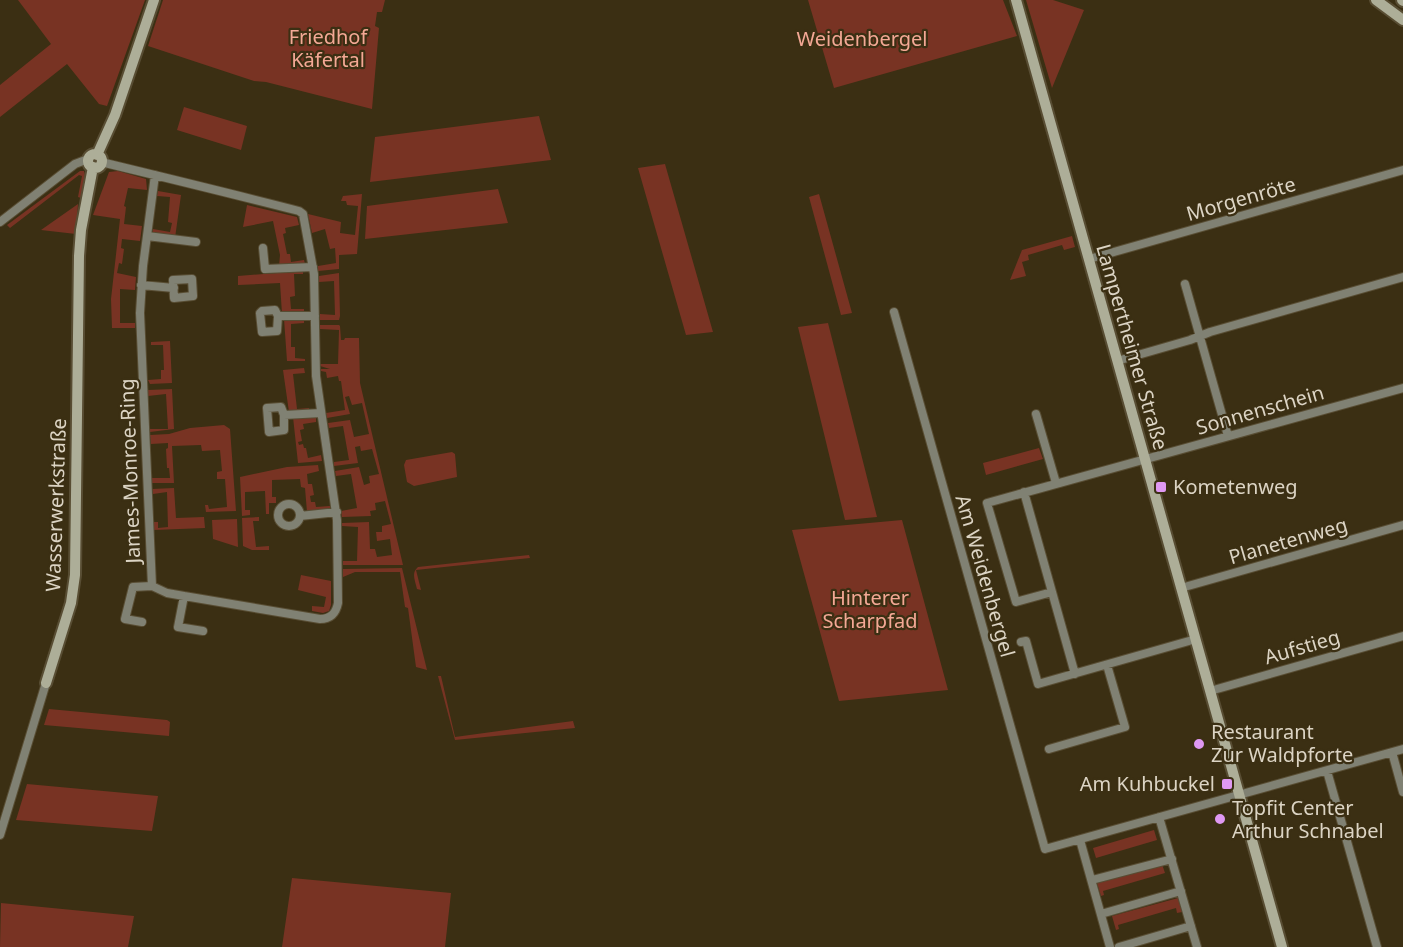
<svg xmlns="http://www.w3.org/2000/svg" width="1403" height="947" font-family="'Noto Sans',sans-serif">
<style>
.green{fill:#783323}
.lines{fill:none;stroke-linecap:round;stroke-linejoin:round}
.street-casing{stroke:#584d33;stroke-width:10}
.secondary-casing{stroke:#584d33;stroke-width:14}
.street{stroke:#808173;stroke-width:8}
.secondary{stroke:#adae98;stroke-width:10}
.poi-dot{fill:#df98f2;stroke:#3b2f13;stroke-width:2}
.labels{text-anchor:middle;stroke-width:4.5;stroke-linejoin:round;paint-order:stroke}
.park-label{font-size:20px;fill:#f4a895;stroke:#3b2f13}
.street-label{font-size:20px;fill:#dcd4c4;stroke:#3b2f13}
.poi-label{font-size:20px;fill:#dcd4c4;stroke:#3b2f13;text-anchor:start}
</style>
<rect width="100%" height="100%" fill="#3b2f13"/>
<path class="green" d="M18 0H145L107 106 99 104 67 64 0 117V85L51 44Z
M163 0H385L382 12H377L375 26 379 28 372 109 266 82 254 81 148 46Z
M808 0H1003L1017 36 834 88Z
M1026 0H1053L1084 10 1052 88Z
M184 107 247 126 241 150 177 130Z
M539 116 551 160 370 182 375 137Z
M665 164 713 332 686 335 638 168Z
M80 171H84L85 175 81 198 78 197 82 176 79 175 10 228 7 225Z
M118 171 146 179 147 190 128 188 124 206 126 207 124 224 142 226 140 241 122 239 121 248 124 249 122 264 119 263 117 273 136 277 135 290 120 289V323H135V328H112L111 299 120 219 93 215 109 172Z
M498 189 508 223 365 239 367 206Z
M158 191 181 195 175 238 152 235 153 229 170 232 172 223 168 222 170 197 157 196Z
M362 194 357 254 339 255V269L318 271V266L336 263 335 248 330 249 325 229 312 233 308 214 341 222 340 233 355 235 358 206 347 205 346 201H341L343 196Z
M819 194 852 313 841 315 809 197Z
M78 204 76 234 41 230Z
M247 205 297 217 299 225 285 228 286 233 283 234 287 254H290L291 262 304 260 305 264 279 266 280 255 273 221 243 227Z
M1072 236 1075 247 1064 250 1062 245 1028 255 1029 260 1022 262 1026 276 1010 280 1022 250Z
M303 271V274H294L295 296 290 297 291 309H304V313L282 314 280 283 238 285V276Z
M339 273 340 316 339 320H320V314L335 315 334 281 319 282V276Z
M284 319H304V323L291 324V347H295V358L305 359V361H287Z
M828 323 877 517 845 520 798 327Z
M320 325H339L340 326 341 340H344L345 338H359L360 383 403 565H343V561H357L358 527 342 526V523L369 522 370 549H375L377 557 392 555 390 539 377 541 376 532H382V526L391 524 385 501 375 503 376 510 370 511 371 516 342 517 341 511 357 508 351 474 336 476 335 471 359 467 364 485 370 483 369 476 379 474 372 449 361 451 360 446 355 447 358 463 334 466V462L349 460 343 426 329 428 328 423 350 420 354 437 369 434 362 403 352 405 349 396 345 397 350 414 327 418 326 413 345 410 341 381H339L338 376 327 378 326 372 321 371V369H330L320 366V364H338L339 330 320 329Z
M170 341 172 383 150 384 148 380 161 379V370H164L163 345H151V342Z
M304 368 305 373 293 374 297 409 309 408V411L289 412 283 370Z
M172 389 174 429 150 432V429H168L166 394 148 396V390Z
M316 416V422L303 424 304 429 300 430 302 441 298 442 299 445 303 444 304 448H306L308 458 321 455 322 461 298 463 293 417Z
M224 425 230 429 236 511 206 512 205 505H208L209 509 227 507 225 479H217V472L222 471 220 450 202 451 201 445 172 446 174 483H152V478H170L169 468H167L166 449 168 448V443L151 444 150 435 169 434 190 428Z
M1039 448 1043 459 986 475 983 463Z
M452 452 455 454 457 477 414 486 407 482 404 465 406 460Z
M318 465 319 471 307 474 308 484H312L314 495 310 496 311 502H315L316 507 330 506V510L307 512 305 488 301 487 300 479 272 480V497H276V503H269V514H266L265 491 245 492V510H250V515L242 516 240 477 287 467Z
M174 488 176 518 204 517 205 528 154 530V522H158V528L168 527 167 492 153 494 152 489Z
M259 517V521H253L256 547 269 546V550H252L243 546 242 518Z
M237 519 238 547 213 539 212 520Z
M902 520 948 690 839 701 792 530Z
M529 555 530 558 416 570 421 590 417 589C415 580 411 573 418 567Z
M402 568 427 670 416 667 408 608 405 607 400 572H355L343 577V569Z
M301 575 331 581V605L329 611 323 613 312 611V606L324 607 326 597 298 590Z
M438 676H441L455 737 573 721 575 728 455 740Z
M49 709 167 720 170 722 169 736 44 725Z
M27 784 158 796 152 831 16 820Z
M1154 830 1157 840 1096 858 1093 848Z
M1162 864 1165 873 1103 891 1104 895 1101 896 1097 883Z
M292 878 451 893 445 947H282Z
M1178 898 1182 912 1177 913 1176 908 1118 925 1119 929 1116 930 1112 916Z
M1 903 134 916 128 947H0Z"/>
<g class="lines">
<defs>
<path id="street" d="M101 162C167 178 233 194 299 211L303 214 314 274 316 376 337 520 338 603C336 613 331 619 320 619L184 596 167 593 152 586 140 313 143 266 155 175
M0 222 75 164 88 159
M147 236 196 242
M263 248 265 269 313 267
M1089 259 1403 170
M192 279 193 296 174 298 173 280Z
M1185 284 1228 436
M141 285 174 288
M275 310 278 316 277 331 262 332 260 313 262 311Z
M894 312 1045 849 1403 749
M278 316H315
M1117 361 1190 340 1210 332 1403 277
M281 407 284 415V430L269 432 267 408Z
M1036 414 1056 483
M284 415 321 413
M1024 492 1075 674
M278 515a11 11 0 1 1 22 0a11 11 0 1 1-22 0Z
M300 516 337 512
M1181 588 1403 525
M1052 592 1016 602 987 503 1403 388
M184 596 178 627 203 631
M142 622 125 619 133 587 152 586
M1021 642 1026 641 1038 684 1196 639
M1210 691 1403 636
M1049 749 1125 727 1107 665
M1392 752 1403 792
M1327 771 1377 947
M1159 817 1197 947
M0 835 46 683
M1080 840 1110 947
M1092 880 1172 859
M1101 914 1181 891
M1119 947 1191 926"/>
<path id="secondary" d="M1016 0 1282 947
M1376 0 1403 20
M1402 0 1403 1
M88 161a7 7 0 1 1 14 0a7 7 0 1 1-14 0Z
M97 155 115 115 154 0
M46 683 71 603 75 575 79 256 81 230 93 167"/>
</defs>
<use href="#street" class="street-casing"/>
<use href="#secondary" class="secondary-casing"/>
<use href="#street" class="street"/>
<use href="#secondary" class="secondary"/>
</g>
<g class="poi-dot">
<rect x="1155" y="481" width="12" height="12" rx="3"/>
<circle cx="1199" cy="744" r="6"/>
<rect x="1221" y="778" width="12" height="12" rx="3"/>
<circle cx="1220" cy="819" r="6"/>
</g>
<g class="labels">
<g class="park-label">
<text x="328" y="44">Friedhof<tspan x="328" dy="23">Käfertal</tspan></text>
<text x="862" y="46">Weidenbergel</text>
<text x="870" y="605">Hinterer<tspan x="870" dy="23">Scharpfad</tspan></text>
</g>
<g class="street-label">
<text transform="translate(1241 199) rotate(-16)" y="7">Morgenröte</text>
<text transform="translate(1132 347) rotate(74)" y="7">Lampertheimer Straße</text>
<text transform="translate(1260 410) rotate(-16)" y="7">Sonnenschein</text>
<text transform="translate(130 471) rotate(-92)" y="7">James-Monroe-Ring</text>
<text transform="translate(56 505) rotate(-88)" y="7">Wasserwerkstraße</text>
<text transform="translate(1288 541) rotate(-16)" y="7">Planetenweg</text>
<text transform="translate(985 576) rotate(74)" y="7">Am Weidenbergel</text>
<text transform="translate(1302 647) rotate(-16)" y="7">Aufstieg</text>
</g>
<g class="poi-label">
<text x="1173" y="494">Kometenweg</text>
<text x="1211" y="739">Restaurant<tspan x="1211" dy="23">Zur Waldpforte</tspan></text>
<text x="1215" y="791" text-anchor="end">Am Kuhbuckel</text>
<text x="1232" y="815">Topfit Center<tspan x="1232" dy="23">Arthur Schnabel</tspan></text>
</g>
</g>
</svg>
